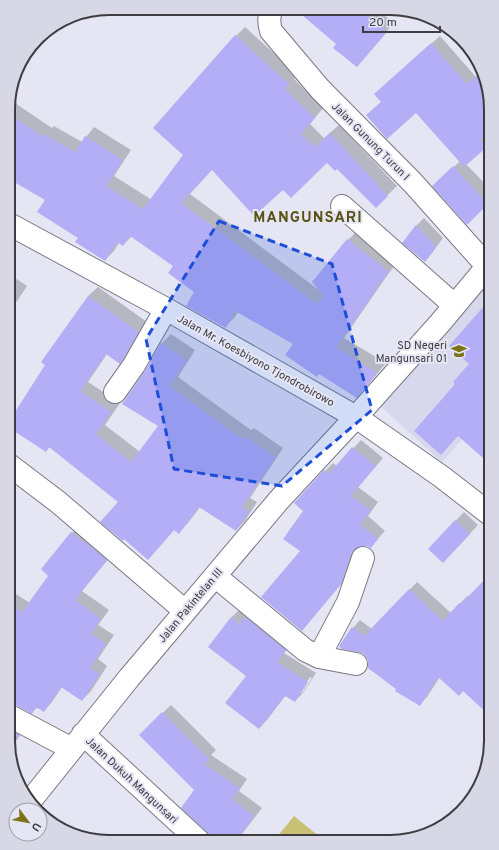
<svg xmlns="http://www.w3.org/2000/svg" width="499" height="850" font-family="Overpass,sans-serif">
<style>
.built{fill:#d8d8ed}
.green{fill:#c8c175}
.shadow{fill:#0003;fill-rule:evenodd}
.building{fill:#b3aef5}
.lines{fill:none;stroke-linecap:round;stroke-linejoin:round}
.minor-casing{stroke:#797985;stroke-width:24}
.secondary-casing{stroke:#797985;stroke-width:24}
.minor{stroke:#fff;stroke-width:22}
.secondary{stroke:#fff;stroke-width:22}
.marked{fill:#1d4ed8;fill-opacity:0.2;stroke:#1d4ed8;stroke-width:3;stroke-dasharray:8 5;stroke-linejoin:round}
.labels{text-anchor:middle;stroke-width:4;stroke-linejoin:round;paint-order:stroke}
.street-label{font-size:11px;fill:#3c3c41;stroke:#e5e5f3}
.poi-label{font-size:11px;fill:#3c3c41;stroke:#e5e5f3;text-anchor:end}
.district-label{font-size:15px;font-weight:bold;letter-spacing:1px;fill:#585215;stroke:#e5e5f3}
.rim{fill:none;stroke:#3c3c41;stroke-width:2}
</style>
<rect width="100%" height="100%" fill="#e5e5f3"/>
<path class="built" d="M482 289 491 297V407L442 462 378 404Z"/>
<path class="green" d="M294 816 326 842H273Z"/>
<path class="shadow" d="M297 9 378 10 394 23 357 66 338 44Z
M245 27 297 74 294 79 323 108 310 124 324 138 339 125 397 186 376 206 337 168 327 162 284 188 212 169 190 194 319 290 348 240 357 231 397 262 384 280 344 338 386 363 366 387 294 343 238 312 234 318 225 327 174 266 132 236 123 245 119 243 114 251 105 260 79 238 46 200 9 178V99L52 128 54 126 82 142 94 127 131 150 114 176 152 200 184 155 236 36Z
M440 36 476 77 483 70 491 109V128L488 131 491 134V141L466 164 491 190V200L467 223 434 186 460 161 416 111 382 101 384 86Z
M424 218 443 238 432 253 425 261 416 226Z
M9 274 27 286 9 313Z
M98 287 147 322 129 353 120 362 107 354 88 382 120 403 105 425 140 452 159 425 145 373 162 343 171 334 195 350 178 377 251 430 254 428 283 448 250 498 257 502 245 521 236 530 200 507 188 523 179 532 175 529 148 559 119 502 50 447 46 450 88 296Z
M361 440 383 458 358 487 378 502 368 516 385 531 370 547 367 545 359 546 349 575 302 630 301 550 304 511 325 471 333 463 337 466Z
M464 512 478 525 451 554 429 549Z
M80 525 115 551 82 591 109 610 98 625 114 635 98 659 107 666 91 691 82 700 62 687 52 702 44 711 38 707 32 712 14 703 8 702V589L30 603 50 575 72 533Z
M417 582 451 613 467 596 469 597 440 677 427 697 419 705 398 689 369 660 353 628 360 620 372 629Z
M239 610 293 642 284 653 316 673 303 693 295 701 286 695 267 720 259 728 247 676 231 618ZM310 677 312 678 302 693H300Z
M171 705 216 750 211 755 247 779 239 791 262 808 236 842 222 841 209 832 195 790 140 735Z
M8 715 26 726 10 751 8 741Z"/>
<path class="building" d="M295 9 360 10 387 32 357 67 333 48 336 44Z
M235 35 289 84 285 89 315 118 301 134 315 147 330 133 388 196 376 208 337 169 335 171 327 163 291 198 283 190 254 216 212 170 181 203 317 304 324 296 312 282 347 239 389 272 375 289 376 290 336 347 377 373 357 398 319 374 317 377 285 355 293 344 235 311 226 328 186 306 194 292 168 273 173 266 130 236 123 246 117 242 105 261 75 242 78 238 37 212 45 200 9 179V114L43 137 44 134 75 152 85 136 123 160 106 186 143 209 183 155 153 128Z
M431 43 467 84 483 70 491 109V129L480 139 487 147 464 167 416 113 387 139 366 115 381 102 374 94Z
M453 166 488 204 467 225 432 186Z
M416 225 436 247 425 262 402 243Z
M88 296 139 332 120 364 106 354 80 391 111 412 96 434 131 462 158 426 122 404 144 372 161 343 187 360 169 386 242 439 244 436 275 457 242 507 249 512 236 531 199 507 179 534 174 530 148 560 124 539 123 541 100 522 118 502 49 447 46 452 8 427V423L45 365 41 362Z
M491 298V465L458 436 441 455 414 431 455 384 453 382 469 364 449 346Z
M352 447 376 466 351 496 371 510 360 524 378 539 371 548 367 546H361L355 549 351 554 341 584 302 631 261 597 300 551 283 539 303 511 294 503 324 470 329 474Z
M455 520 470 534 443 563 428 549Z
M71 532 83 542 84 541 107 560 75 600 101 619 91 634 106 644 90 668 100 674 82 701 61 687 44 712 36 707 32 714 14 704 8 703V603L22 612 48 576 41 569Z
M491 573V717L463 691 459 696 438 677 420 706 395 691 396 689 368 668V660L364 654 358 652 342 649 339 646 352 627 364 636 409 589 443 621 459 603 461 604Z
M231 617 239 624 245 617 286 650 277 662 308 682 295 702 285 696 259 729 225 703 246 676 208 647Z
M162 712 209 759 204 764 240 788 232 799 254 816 236 842 221 841 208 833 181 808 194 790 139 735Z
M8 729 19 735 10 749 8 741Z"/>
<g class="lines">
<defs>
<path id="minor" d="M272 9C268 16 269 24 271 31L320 89 413 183 487 266
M342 206 454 305
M115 392 134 365 166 309
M8 464 58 502 185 611
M215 576 305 650 319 657 356 664
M319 657 348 602 363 558
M8 715 72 749
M83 734 199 841
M31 800 129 678 279 500 356 417 440 323 491 262"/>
<path id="secondary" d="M9 224 166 309 356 417 442 477 491 515"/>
</defs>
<use href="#minor" class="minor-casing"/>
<use href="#secondary" class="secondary-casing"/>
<use href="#minor" class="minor"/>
<use href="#secondary" class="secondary"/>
</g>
<path class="marked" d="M219 221 332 264 372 410 282 486 174 469 146 339Z"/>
<defs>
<symbol id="school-bare" viewBox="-9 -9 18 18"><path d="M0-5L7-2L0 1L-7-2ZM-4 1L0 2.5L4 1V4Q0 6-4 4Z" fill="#7b7213" stroke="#e5e5f3" stroke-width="2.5" paint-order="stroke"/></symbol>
</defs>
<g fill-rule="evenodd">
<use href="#school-bare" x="448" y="340" width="22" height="22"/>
</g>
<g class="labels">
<g class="street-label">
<text transform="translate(371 141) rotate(45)" y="4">Jalan Gunung Turun I</text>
<text transform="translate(256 360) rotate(29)" y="4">Jalan Mr. Koesbiyono Tjondrobirowo</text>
<text transform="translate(190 605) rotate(-50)" y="4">Jalan Pakintelan III</text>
<text transform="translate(132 780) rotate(43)" y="4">Jalan Dukuh Mangunsari</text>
</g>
<g class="poi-label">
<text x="447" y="349">SD Negeri<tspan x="447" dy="13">Mangunsari 01</tspan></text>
</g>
<g class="district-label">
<text x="308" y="222">MANGUNSARI</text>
</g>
</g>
<path d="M0 0H499V850H0ZM109 15H390A94 94 0 0 1 484 109V741A94 94 0 0 1 390 835H109A94 94 0 0 1 15 741V109A94 94 0 0 1 109 15Z" fill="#d7d7e5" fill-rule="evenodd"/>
<path class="rim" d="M109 15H390A94 94 0 0 1 484 109V741A94 94 0 0 1 390 835H109A94 94 0 0 1 15 741V109A94 94 0 0 1 109 15Z"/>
<g transform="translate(28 822) rotate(122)"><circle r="19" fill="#e5e5f3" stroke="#a1a1ac"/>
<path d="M0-3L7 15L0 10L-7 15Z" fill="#7b7213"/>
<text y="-6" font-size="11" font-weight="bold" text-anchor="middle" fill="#3c3c41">U</text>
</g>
<path d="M363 26v6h77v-6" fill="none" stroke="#3c3c41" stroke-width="2"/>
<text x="369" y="26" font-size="12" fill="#3c3c41" stroke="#e5e5f3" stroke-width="3" paint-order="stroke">20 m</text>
</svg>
